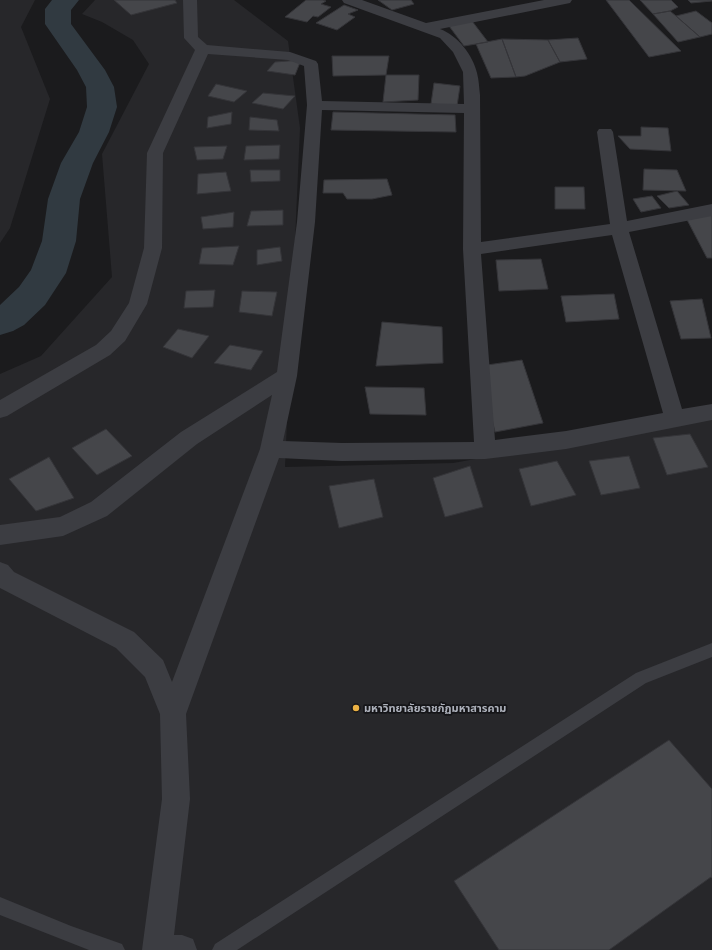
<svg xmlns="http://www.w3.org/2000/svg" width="712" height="950" font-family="'Golos Text','Noto Sans Thai',sans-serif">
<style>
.built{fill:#27272a}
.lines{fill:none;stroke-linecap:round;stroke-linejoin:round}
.river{fill:#313a41;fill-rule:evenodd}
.building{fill:#45464a;stroke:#353539}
.lane{fill:#3c3d42;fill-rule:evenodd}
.street{fill:#3c3d42;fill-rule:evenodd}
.poi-dot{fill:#ebb144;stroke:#151518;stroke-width:1.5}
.labels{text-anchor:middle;stroke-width:3.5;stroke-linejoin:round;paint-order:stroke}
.poi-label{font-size:11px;font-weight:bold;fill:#aeb2bc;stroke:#151518;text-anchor:start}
</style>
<rect width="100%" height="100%" fill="#1b1b1d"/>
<path class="built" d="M0 0H35L21 27 50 99 10 228 0 243Z
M95 0H234L288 41 300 128 285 467 453 463 712 416V950H0V374L41 356 112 277 102 154 149 64 133 40 102 22 82 14Z"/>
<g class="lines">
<path class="river" d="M52 0H79L71 10V24L105 70 114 87 117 107 109 132 93 163 80 199 76 241 66 273 45 305 24 325 13 331 0 335V305L19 287 31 270 42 241 48 199 61 163 79 132 87 107 86 87 77 70 45 24V9Z"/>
</g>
<path class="building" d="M114 0H175L177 3 131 15Z
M306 0H323L326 1 321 4 331 7 318 17 313 16 307 22 285 17Z
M378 0H411L414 4 392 10Z
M606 0H629L681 51 649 57Z
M640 0H671L678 7 670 11 653 14Z
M688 0H712V1L691 3Z
M344 5 358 10 348 14 355 17 337 30 316 23Z
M670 11 676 16 700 37 678 42 653 14Z
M696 11 712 23V34L700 37 676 16Z
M472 21 488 42 464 46 449 26Z
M578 38 587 59 560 62 548 40Z
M502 39 548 40 560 62 525 76 516 77Z
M502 39 516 77 491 78 476 44Z
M332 56H389L386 75 333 76Z
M301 60 295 75 267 71 275 62Z
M386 75H419L418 100 383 102Z
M434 83 460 86 457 106 431 104Z
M216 84 247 91 234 102 208 96Z
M263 93 295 96 283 109 252 103Z
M232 112 231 124 207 128 208 117Z
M333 112 455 115 456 132 331 130Z
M250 117 277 120 279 131 249 130Z
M641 127 668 128 671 151 630 149 618 136H641Z
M280 145 279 159 244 160 246 146Z
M227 146 223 159 197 160 194 147Z
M644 169 677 170 686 191 643 190Z
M250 170H280V181L251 182Z
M226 172 231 191 197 194 198 174Z
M387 179 392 195 372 199H347L343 193H323L324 180Z
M555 187H584L585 209H555Z
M677 191 689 205 669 208 657 196Z
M652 196 661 208 641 212 633 199Z
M283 210V225L247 226 251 211Z
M234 212 233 227 203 229 201 217Z
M684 214H712V258H707Z
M239 246 233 265 199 264 202 248Z
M280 247 282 261 257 265V250Z
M541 259 548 289 499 291 496 260Z
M215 290 213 307 184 308 186 291Z
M242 291 277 292 272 316 239 312Z
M614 294 619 319 566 322 561 296Z
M702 299 711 338 681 339 670 301Z
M382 322 442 327 443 363 376 366Z
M178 329 209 336 192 358 163 347Z
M230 345 263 351 251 370 214 363Z
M522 360 543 423 495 432 480 366Z
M365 387 424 388 426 415 370 414Z
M106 429 132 456 97 475 72 448Z
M690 434 708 467 667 475 653 438Z
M629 456 640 488 601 495 589 461Z
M49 457 74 498 36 511 9 479Z
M557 461 576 495 531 506 519 469Z
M470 466 483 507 445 517 433 478Z
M374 479 383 517 339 528 329 486Z
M669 740 712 789V878L711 877 609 950H499L454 881Z"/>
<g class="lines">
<path class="lane" d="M712 643V657L646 683 237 950H212L215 944 636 673Z
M0 897 71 926 122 944 125 950H89L0 915Z"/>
<path class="street" d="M183 0H197L198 37 207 45 290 52 316 61 318 64 322 101 464 104 463 72 453 52 440 38 344 3 342 0H362L426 23 544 0H572L570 3 440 29C457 35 473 55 477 73 479 80 479 88 480 95L481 242 610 224 597 132 599 129H611L613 132 627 221 712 204V216L629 232 682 409 712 404V420L566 449 485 459 342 461 279 458 186 714 190 799 174 935H182L193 939 197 950H142L162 799 160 714 145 677 116 648 0 588V562L8 565 14 572 134 632 163 660 172 682 260 449 272 395 197 444 107 516 63 536 0 545V525L60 517 91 502 181 432 277 372 297 222 307 105 304 66 288 60 208 54 163 153 162 248 147 304 125 341 110 355 7 416 0 418V400L96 345 111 331 129 303 144 248 147 153 195 50 184 38ZM322 110 464 113 463 249 474 442 342 443 283 441 297 376 315 222ZM612 235 663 413 566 431 495 440 481 254Z"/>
</g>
<circle class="poi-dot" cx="356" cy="708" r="4"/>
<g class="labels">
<g class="poi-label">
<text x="364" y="712">มหาวิทยาลัยราชภัฏมหาสารคาม</text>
</g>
</g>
</svg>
